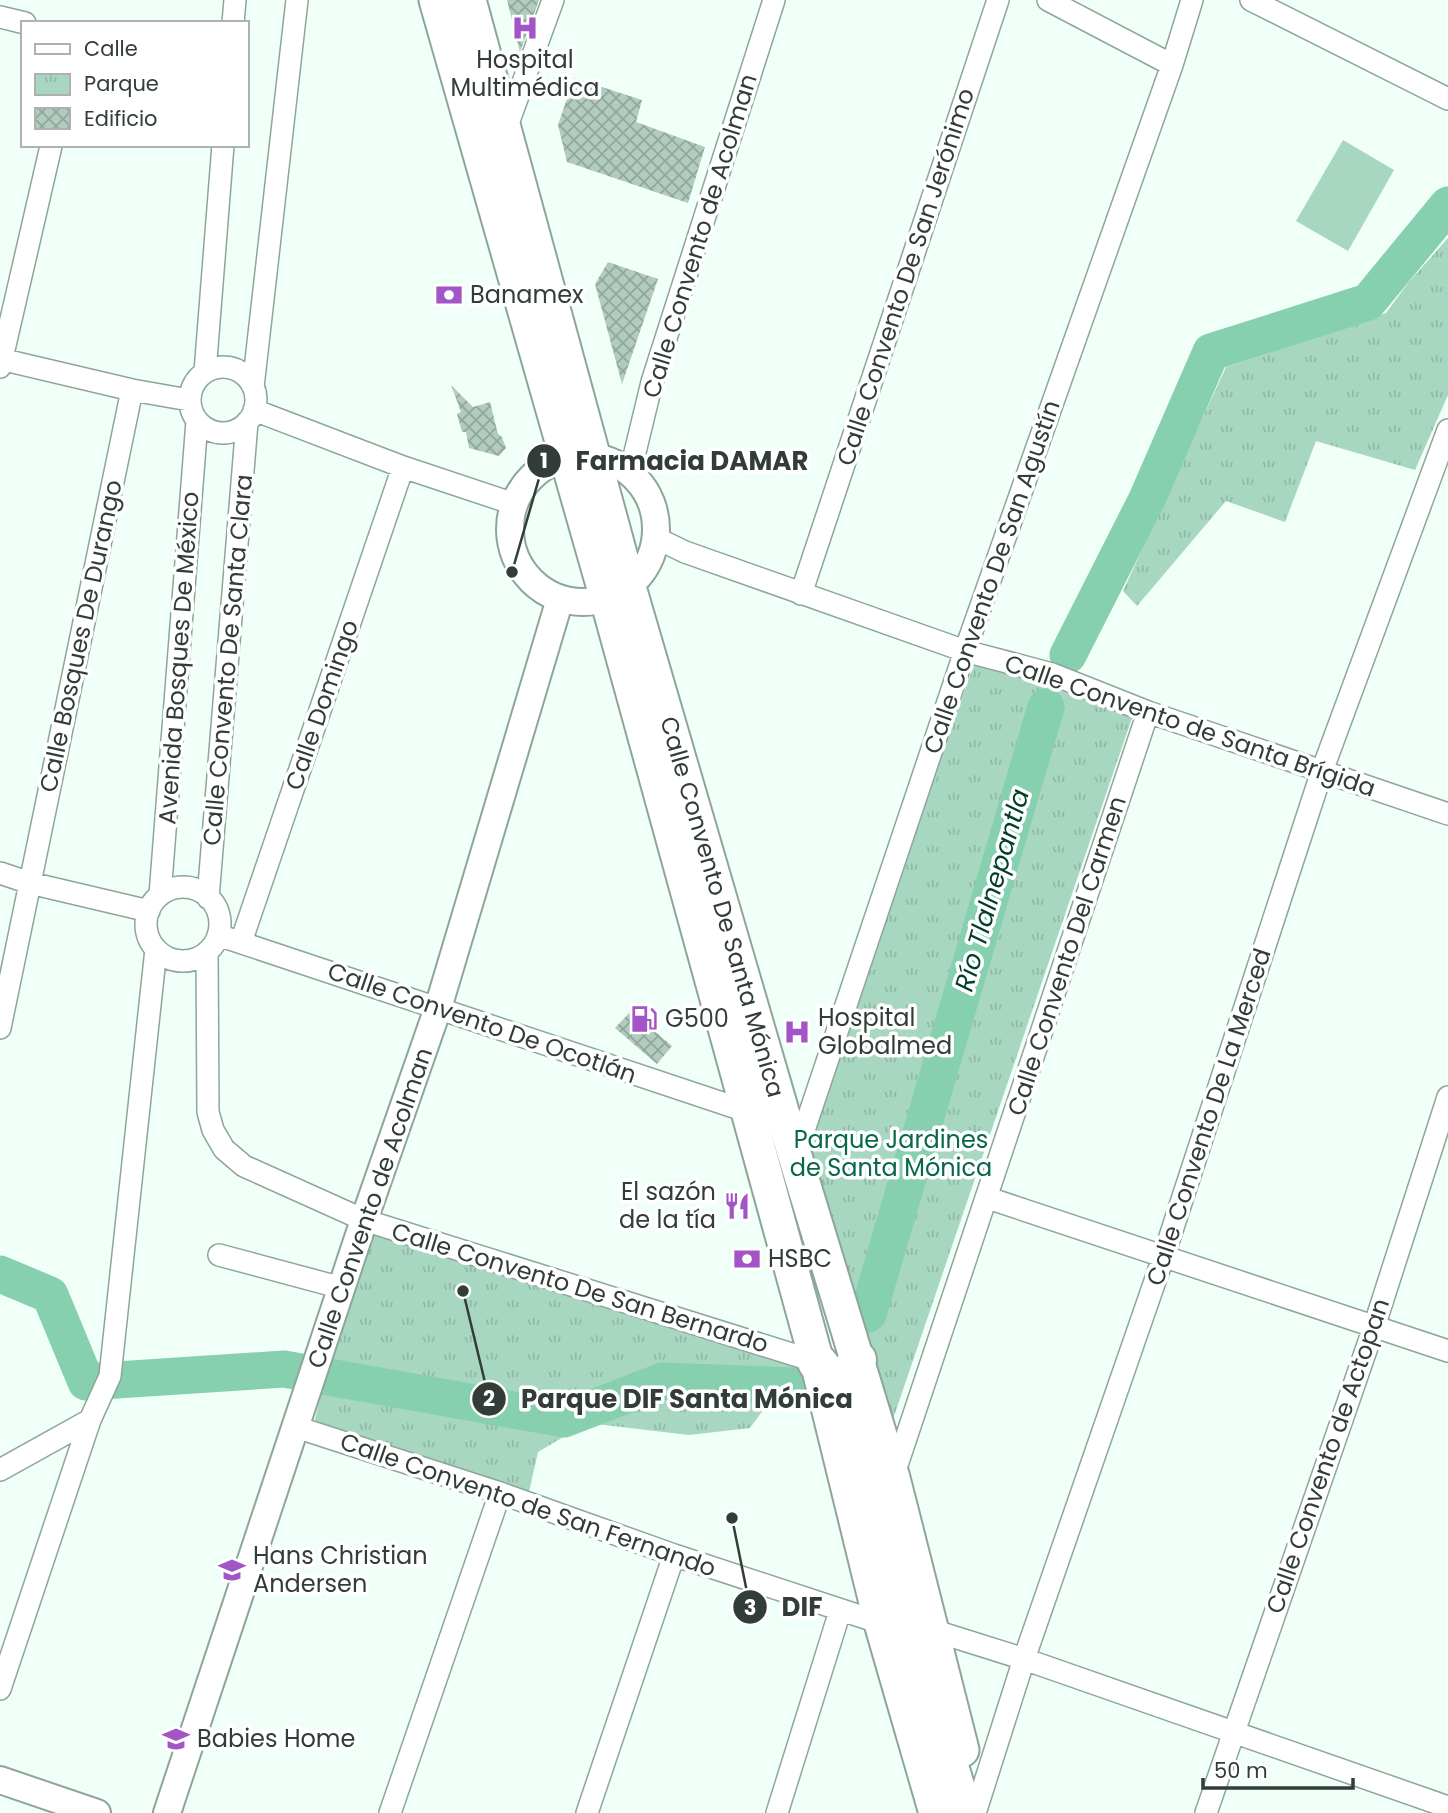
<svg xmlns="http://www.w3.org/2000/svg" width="1448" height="1813" font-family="Poppins,sans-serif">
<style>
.park{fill:url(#park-tufts)}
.pitch{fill:#a7d7c1}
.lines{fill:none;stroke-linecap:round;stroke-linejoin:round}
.river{stroke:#86d0af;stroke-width:37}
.building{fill:url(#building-cross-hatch)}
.minor-casing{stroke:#8ea69a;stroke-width:24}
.tertiary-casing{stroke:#8ea69a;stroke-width:30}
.primary-casing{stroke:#8ea69a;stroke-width:37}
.motorway-casing{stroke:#8ea69a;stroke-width:42}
.minor{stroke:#fff;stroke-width:21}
.tertiary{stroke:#fff;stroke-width:26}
.primary{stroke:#fff;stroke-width:33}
.motorway{stroke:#fff;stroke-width:38}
.labels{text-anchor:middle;stroke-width:7;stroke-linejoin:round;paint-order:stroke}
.poi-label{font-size:24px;fill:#333d38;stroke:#fff;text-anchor:start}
.street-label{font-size:24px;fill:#333d38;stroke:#fff}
.park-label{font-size:24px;fill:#086749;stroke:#fff}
.water-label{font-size:26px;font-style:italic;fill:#003f2b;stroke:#fff}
.leader{fill:none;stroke:#333d38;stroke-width:2.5}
.callout-dot{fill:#333d38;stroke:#fff;stroke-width:2.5}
.mark-label{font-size:21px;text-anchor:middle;font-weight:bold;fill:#fff}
.callout-label{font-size:26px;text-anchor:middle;font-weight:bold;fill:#333d38;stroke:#fff;stroke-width:7;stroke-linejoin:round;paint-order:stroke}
</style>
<defs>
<pattern id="park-tufts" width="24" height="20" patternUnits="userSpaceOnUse" patternTransform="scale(1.75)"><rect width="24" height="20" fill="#a7d7c1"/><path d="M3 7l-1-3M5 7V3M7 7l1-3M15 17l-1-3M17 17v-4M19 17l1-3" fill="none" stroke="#90b9a7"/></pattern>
<pattern id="building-cross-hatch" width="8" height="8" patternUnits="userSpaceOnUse" patternTransform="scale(1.75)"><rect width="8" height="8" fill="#b2cbbf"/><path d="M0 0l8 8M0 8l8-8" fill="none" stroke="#91a69c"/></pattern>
</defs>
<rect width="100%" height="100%" fill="#f0fff7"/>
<path class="park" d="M1448 238V395L1415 470 1316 441 1285 522 1226 501 1137 606 1123 591 1226 367 1386 313 1408 283Z
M975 662 1133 715 891 1425 798 1154Z
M364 1220 795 1363 808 1377 811 1400 796 1404 766 1406 750 1428 689 1435 587 1423 538 1452 529 1492 314 1423Z"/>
<path class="pitch" d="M1343 140 1394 170 1348 251 1296 221Z"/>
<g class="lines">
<path class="river" d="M1068 655 1147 499 1211 352 1368 302 1448 205
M0 1274 50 1295 86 1382 284 1369 564 1419 663 1381 793 1386
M868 1314 1046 707"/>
</g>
<path class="building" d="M507 0H539L520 52Z
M574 78 642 100 636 122 705 147 688 203 567 162 558 125Z
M608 262 658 279 622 384 595 284Z
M451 385 473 407 490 402 498 434 502 437 506 448 499 456 469 448 466 432H462L457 414 461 412Z
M631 1011 672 1046 657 1064 615 1028Z"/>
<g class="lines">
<defs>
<path id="minor" d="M1048 0 1172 65
M1251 0 1448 99
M0 17 25 23
M233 23 235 0
M506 129 553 0
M0 359 132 390 189 400
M190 400a33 33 0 1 1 66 0a33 33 0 1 1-66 0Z
M0 367 51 146
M205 372 223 145
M253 387 297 0
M254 410 403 467 514 504
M630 473 652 382 774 0
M656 538 685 552 965 651 1052 674 1148 712 1448 814
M801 594 998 0
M0 873 30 883 149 911
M146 924a37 37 0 1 1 74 0a37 37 0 1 1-74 0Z
M160 895 197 421
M208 898 247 422
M218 935 746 1111
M241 942 403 467
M207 952 208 1112 213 1130 224 1149 244 1166 364 1220 817 1362
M0 1028 132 390
M796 1154 965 651 1172 65 1192 0
M988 1198 1448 1351
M219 1255 342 1288
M296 1427 500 1493 674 1555 881 1623
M0 1470 90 1420 110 1376 156 949
M893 1477 1148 712
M932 1630 1024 1659 1448 1807
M0 1689 90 1420
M977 1807 1024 1659 1163 1258 1322 771 1448 430
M390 1813 500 1493
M587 1813 674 1555
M777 1813 840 1611
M1206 1813 1374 1327 1448 1097"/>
<path id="tertiary" d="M510 529a73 73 0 1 1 146 0a73 73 0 1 1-146 0Z
M0 1780 97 1813
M167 1813 364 1220 438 1008 560 599"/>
<path id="primary" d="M436 0 607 599 817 1362 881 1623 936 1813
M469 0 629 587 795 1156 893 1478 962 1750"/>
<path id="motorway" d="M817 1362 848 1400 905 1619 963 1813
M848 1400 857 1360"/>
</defs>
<use href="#minor" class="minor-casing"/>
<use href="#tertiary" class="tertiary-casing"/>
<use href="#primary" class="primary-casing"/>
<use href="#motorway" class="motorway-casing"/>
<use href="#minor" class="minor"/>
<use href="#tertiary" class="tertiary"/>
<use href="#primary" class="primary"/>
<use href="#motorway" class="motorway"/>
</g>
<defs>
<symbol id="hospital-bare" viewBox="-9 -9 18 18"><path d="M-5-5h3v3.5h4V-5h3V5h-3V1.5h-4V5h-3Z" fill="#a354c6" stroke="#fff" stroke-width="2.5" paint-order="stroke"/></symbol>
<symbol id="bank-bare" viewBox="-9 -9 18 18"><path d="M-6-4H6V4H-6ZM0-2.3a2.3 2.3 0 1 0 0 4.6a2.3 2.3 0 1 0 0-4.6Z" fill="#a354c6" stroke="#fff" stroke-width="2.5" paint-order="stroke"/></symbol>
<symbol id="fuel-bare" viewBox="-9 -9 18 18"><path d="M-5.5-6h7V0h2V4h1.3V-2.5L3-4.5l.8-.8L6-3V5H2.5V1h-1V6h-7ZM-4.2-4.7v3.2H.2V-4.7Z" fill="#a354c6" stroke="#fff" stroke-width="2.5" paint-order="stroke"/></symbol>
<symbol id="restaurant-bare" viewBox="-9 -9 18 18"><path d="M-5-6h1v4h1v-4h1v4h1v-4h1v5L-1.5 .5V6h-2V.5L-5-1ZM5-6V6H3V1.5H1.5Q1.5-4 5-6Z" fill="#a354c6" stroke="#fff" stroke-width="2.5" paint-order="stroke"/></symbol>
<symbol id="school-bare" viewBox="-9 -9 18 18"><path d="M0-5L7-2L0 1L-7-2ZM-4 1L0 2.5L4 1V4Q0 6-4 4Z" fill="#a354c6" stroke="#fff" stroke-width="2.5" paint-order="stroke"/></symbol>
</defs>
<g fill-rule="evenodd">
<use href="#hospital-bare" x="506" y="9" width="38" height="38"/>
<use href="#bank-bare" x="430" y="276" width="38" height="38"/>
<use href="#fuel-bare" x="625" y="1000" width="38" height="38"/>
<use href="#hospital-bare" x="778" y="1013" width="38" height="38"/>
<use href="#restaurant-bare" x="718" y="1187" width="38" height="38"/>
<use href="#bank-bare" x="728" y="1240" width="38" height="38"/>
<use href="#school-bare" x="213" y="1551" width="38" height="38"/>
<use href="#school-bare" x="157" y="1720" width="38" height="38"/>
</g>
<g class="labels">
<g class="poi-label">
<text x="525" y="68" text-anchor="middle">Hospital<tspan x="525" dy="28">Multimédica</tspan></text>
<text x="470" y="303">Banamex</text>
<text x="818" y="1026">Hospital<tspan x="818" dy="28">Globalmed</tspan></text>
<text x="665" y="1027">G500</text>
<text x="716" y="1200" text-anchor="end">El sazón<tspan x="716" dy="28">de la tía</tspan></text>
<text x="768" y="1267">HSBC</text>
<text x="253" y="1564">Hans Christian<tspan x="253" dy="28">Andersen</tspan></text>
<text x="197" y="1747">Babies Home</text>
</g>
<g class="street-label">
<text transform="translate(700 236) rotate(-73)" y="8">Calle Convento de Acolman</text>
<text transform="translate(906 277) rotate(-72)" y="8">Calle Convento De San Jerónimo</text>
<text transform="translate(992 577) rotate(-71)" y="8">Calle Convento De San Agustín</text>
<text transform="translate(81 636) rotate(-78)" y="8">Calle Bosques De Durango</text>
<text transform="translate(179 658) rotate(-86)" y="8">Avenida Bosques De México</text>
<text transform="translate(228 660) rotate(-85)" y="8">Calle Convento De Santa Clara</text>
<text transform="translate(322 705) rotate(-71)" y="8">Calle Domingo</text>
<text transform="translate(1190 726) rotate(19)" y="8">Calle Convento de Santa Brígida</text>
<text transform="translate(722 907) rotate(74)" y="8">Calle Convento De Santa Mónica</text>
<text transform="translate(1067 956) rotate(-72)" y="8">Calle Convento Del Carmen</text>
<text transform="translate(482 1023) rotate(19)" y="8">Calle Convento De Ocotlán</text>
<text transform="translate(1209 1117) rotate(-72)" y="8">Calle Convento De La Merced</text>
<text transform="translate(370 1208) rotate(-71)" y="8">Calle Convento de Acolman</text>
<text transform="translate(580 1288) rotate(17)" y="8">Calle Convento De San Bernardo</text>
<text transform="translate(1328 1456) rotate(-71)" y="8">Calle Convento de Actopan</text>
<text transform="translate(528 1505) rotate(19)" y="8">Calle Convento de San Fernando</text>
</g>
<g class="park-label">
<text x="891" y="1148">Parque Jardines<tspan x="891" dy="28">de Santa Mónica</tspan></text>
</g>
<g class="water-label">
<text transform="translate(992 890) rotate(-74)" y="9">Río Tlalnepantla</text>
</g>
</g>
<path class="leader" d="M512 572L544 461M463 1291L489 1399M732 1518L750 1607"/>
<g class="callout-dot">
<circle cx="512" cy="572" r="7"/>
<circle cx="463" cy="1291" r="7"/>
<circle cx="732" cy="1518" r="7"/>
<circle cx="544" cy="461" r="18"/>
<circle cx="489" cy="1399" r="18"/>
<circle cx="750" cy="1607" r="18"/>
</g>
<g class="mark-label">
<text x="544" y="468">1</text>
<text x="489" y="1406">2</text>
<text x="750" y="1615">3</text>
</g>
<g class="callout-label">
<text x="692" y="470">Farmacia DAMAR</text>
<text x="687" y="1408">Parque DIF Santa Mónica</text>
<text x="802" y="1616">DIF</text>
</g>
<rect x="21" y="21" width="228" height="126" fill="#ffffff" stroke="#adb1af" stroke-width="2"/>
<rect x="35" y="44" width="35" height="10" fill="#ffffff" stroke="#adb1af" stroke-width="2"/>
<text x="84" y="56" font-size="21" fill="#333d38">Calle</text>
<rect x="35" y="74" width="35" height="21" fill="url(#park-tufts)" stroke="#adb1af" stroke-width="2"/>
<text x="84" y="91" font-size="21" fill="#333d38">Parque</text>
<rect x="35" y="108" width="35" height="21" fill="url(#building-cross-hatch)" stroke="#adb1af" stroke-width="2"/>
<text x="84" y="126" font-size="21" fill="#333d38">Edificio</text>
<path d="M1203 1778v10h150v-10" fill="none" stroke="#333d38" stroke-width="3.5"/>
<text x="1214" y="1778" font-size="21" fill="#333d38" stroke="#ffffff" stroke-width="5" paint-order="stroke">50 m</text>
</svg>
